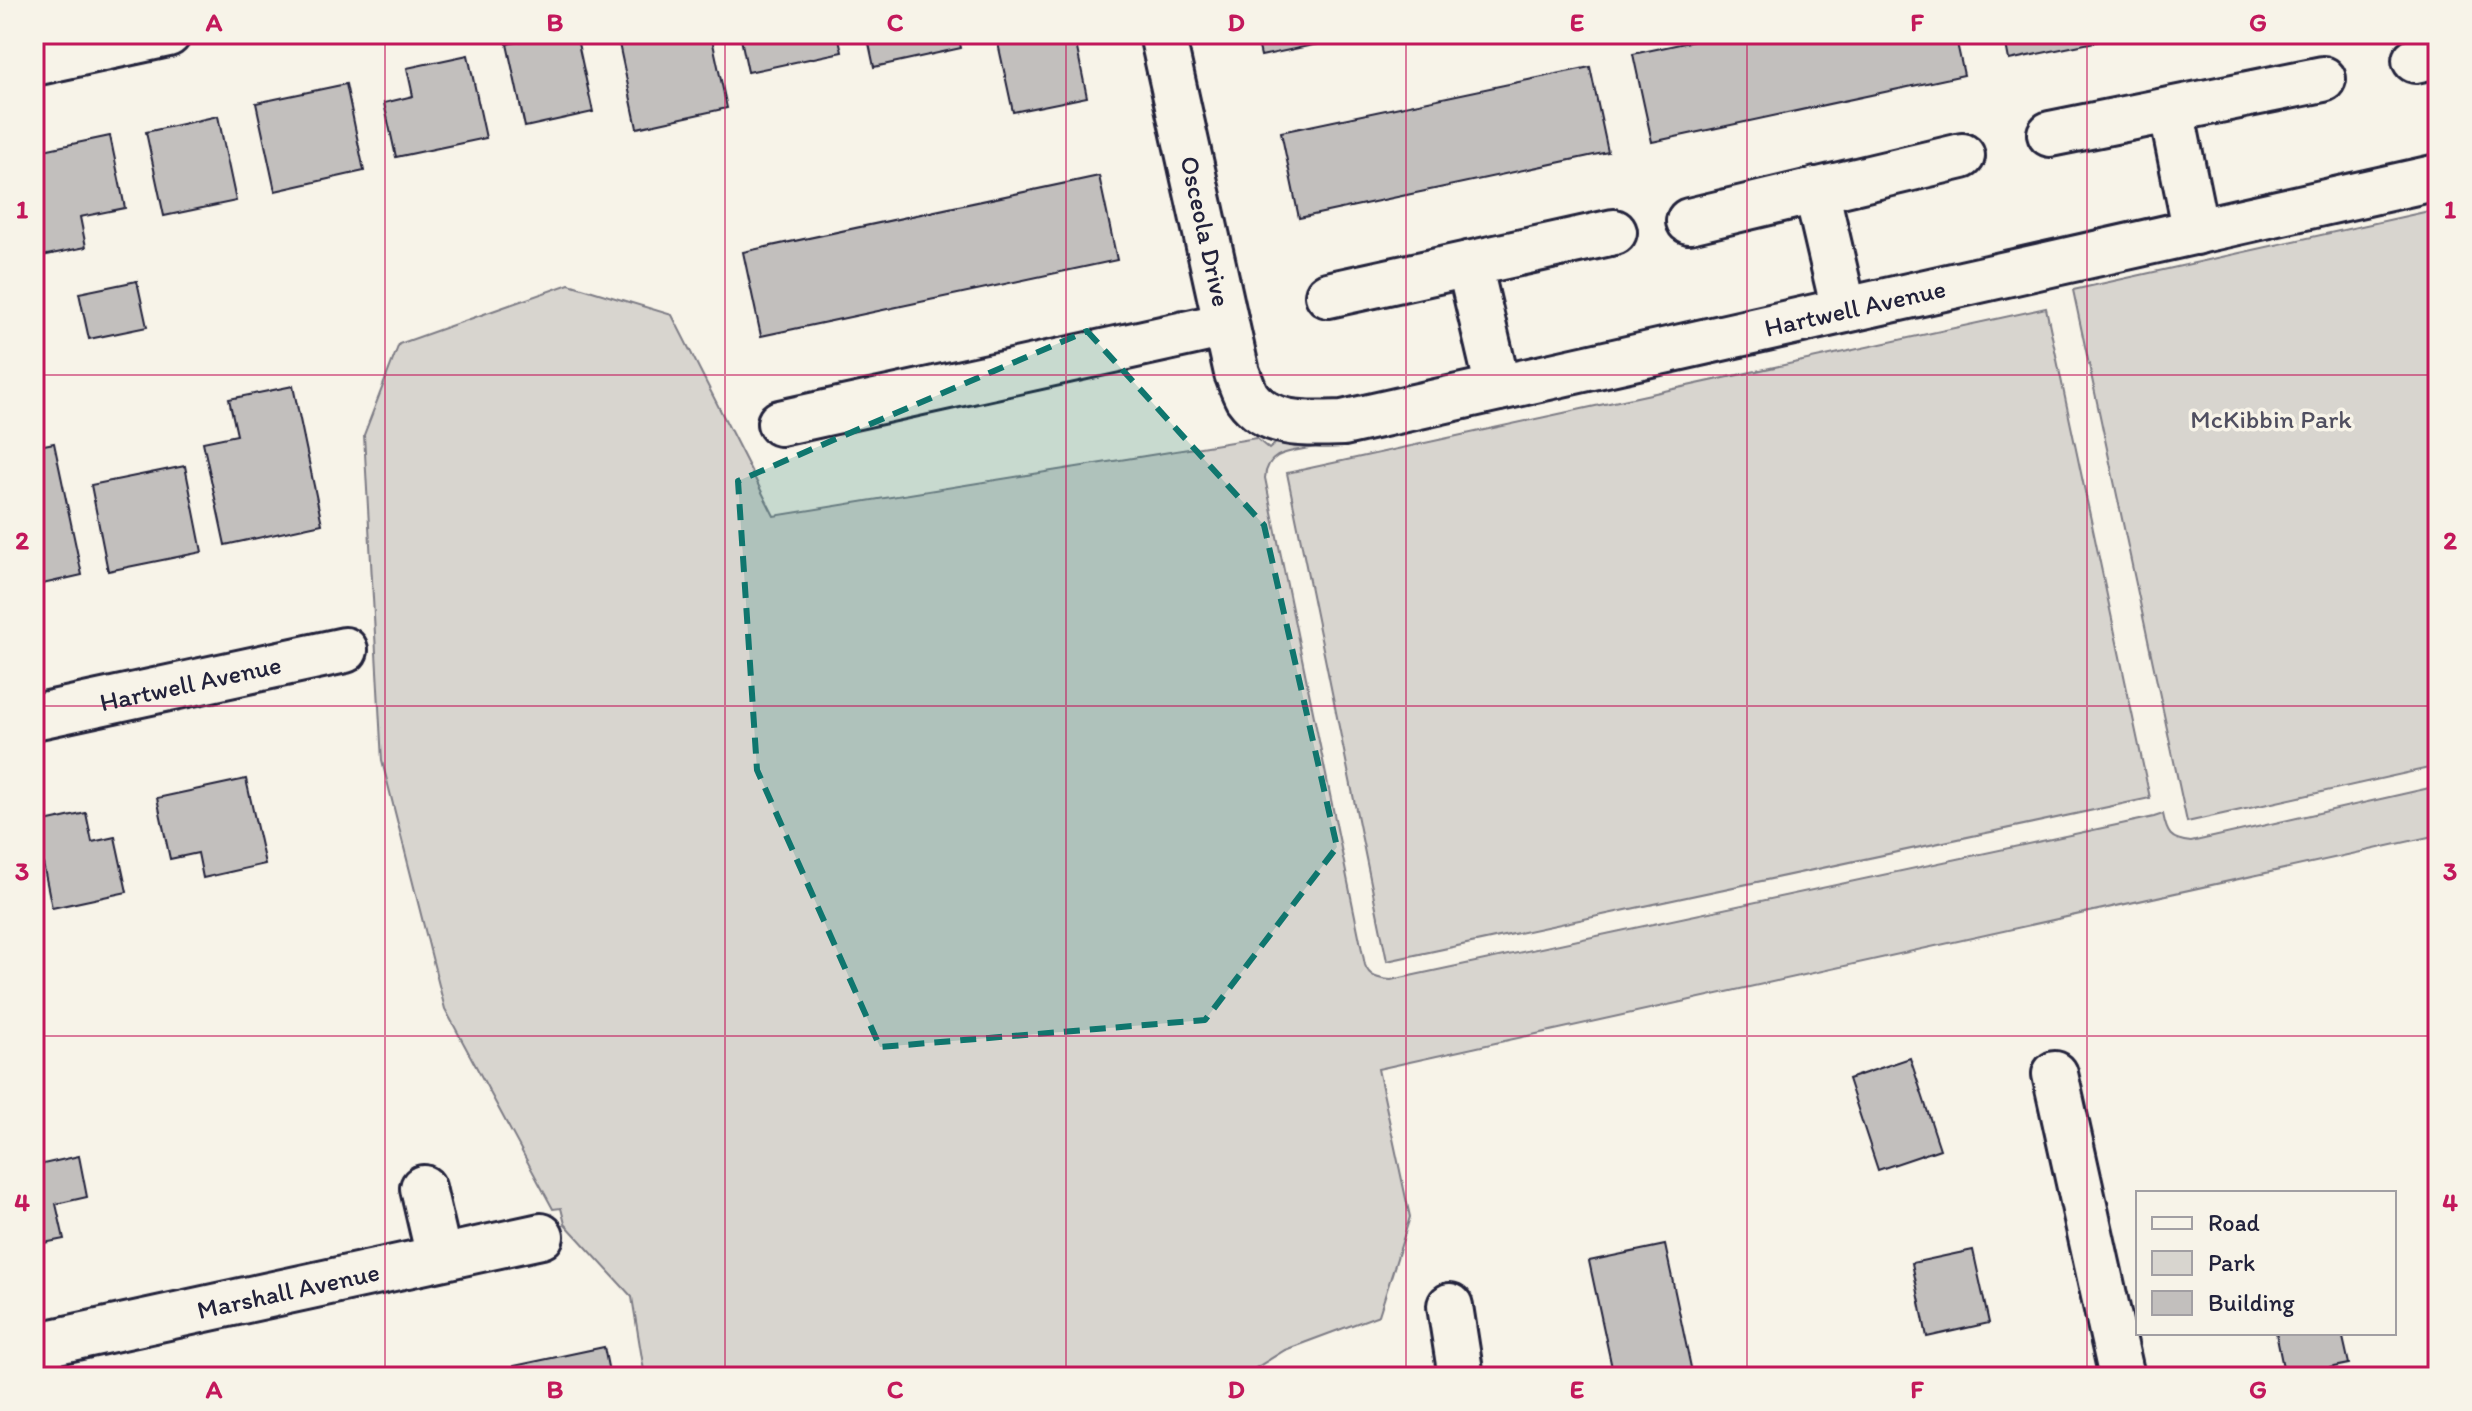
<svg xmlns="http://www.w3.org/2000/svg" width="2472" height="1411" font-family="Itim,sans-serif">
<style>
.green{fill:#d8d5cf;stroke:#7d7c85;stroke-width:2}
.building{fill:#c2bfbd;stroke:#22223b;stroke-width:2}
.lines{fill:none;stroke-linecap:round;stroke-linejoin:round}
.minor-casing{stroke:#22223b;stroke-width:50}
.tertiary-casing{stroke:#22223b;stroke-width:50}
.minor{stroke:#f7f3e8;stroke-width:44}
.tertiary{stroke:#f7f3e8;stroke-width:44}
.marked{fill:#0f766e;fill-opacity:0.2;stroke:#0f766e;stroke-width:6;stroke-dasharray:16 10;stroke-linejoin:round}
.grid{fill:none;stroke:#c2185b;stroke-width:2;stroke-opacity:0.55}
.labels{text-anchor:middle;stroke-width:7;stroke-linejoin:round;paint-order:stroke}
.street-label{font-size:26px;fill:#22223b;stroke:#f7f3e8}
.park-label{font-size:26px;fill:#504f60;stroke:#f7f3e8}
.neatline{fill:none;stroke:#c2185b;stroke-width:3}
.grid-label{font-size:26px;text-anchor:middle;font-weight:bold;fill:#c2185b}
</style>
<rect width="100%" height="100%" fill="#f7f3e8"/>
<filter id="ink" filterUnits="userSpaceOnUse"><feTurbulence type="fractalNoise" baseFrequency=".0125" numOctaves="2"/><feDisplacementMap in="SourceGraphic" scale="16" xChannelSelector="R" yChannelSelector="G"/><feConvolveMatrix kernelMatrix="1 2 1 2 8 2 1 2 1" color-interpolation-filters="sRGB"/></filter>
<g filter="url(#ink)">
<path class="green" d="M2438 209V766L2187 822 2073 290Z
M569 284 672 315 774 516 1256 438 1269 449 1277 442 1295 447H1315C1292 452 1267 450 1265 478L1365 965C1369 977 1379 979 1391 980L2154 817 2163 814C2167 834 2170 840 2191 842L2438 786V835L1378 1069 1410 1217 1379 1315 1285 1350 1241 1377H645L632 1297 565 1224 561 1208 553 1209 445 1009 382 761 364 435 399 344Z
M2046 308 2150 798 1387 961 1287 473Z"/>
<path class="building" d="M556 34H576L593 112 525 127 507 44Z
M640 34H711L727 108 637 128 618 39Z
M740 34H838L842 52 748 72Z
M867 34H958L961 48 874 67Z
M996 34H1074L1087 97 1013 112Z
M1256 34H1336L1337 40 1261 56Z
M1727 34H1955L1964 75 1652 142 1633 54Z
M2004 34H2133L2009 60Z
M468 55 486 138 396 157 384 103 413 96 407 68Z
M1590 67 1608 152 1299 218 1281 132Z
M346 84 364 171 275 191 256 103Z
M218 116 236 201 164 216 146 132Z
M110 136 125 208 80 217 86 247 37 257 34 243V152Z
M1099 176 1117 260 761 336 743 252Z
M137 281 147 327 89 339 79 293Z
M293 386 322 524 225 545 203 442 237 435 229 399Z
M54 443 82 575 34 586V447Z
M185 466 202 552 108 571 91 485Z
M246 779 265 864 203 878 198 853 170 859 157 798Z
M86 813 92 842 115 837 127 892 52 908 35 824Z
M1910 1058 1940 1149 1878 1170 1848 1079Z
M79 1156 87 1197 56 1204 64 1239 34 1245V1166Z
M1665 1245 1693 1377H1614L1589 1261Z
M1973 1250 1989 1323 1927 1337 1912 1263Z
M2276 1333H2342L2349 1364 2285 1377Z
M604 1347 610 1377H516L514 1366Z"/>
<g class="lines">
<defs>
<g id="minor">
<path id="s1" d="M1162 34 1237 373C1240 380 1243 390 1247 397 1269 428 1310 424 1343 423L2438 177"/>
<path d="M2415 60 2438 55"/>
<path d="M2171 110 2196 232"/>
<path d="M2050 134 2323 79"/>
<path d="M1816 190 1844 310"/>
<path d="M1689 221 1962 156"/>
<path d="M1469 264 1498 388"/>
<path d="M1328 295 1614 232"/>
<path d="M780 423 1226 325"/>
<path id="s2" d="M34 717 345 650"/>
<path d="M2055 1074 2122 1377"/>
<path d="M423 1188 439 1257"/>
<path d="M1450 1306 1461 1377"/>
<path id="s3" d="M34 1346 541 1236"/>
</g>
<path id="tertiary" d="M34 63 168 34"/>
</defs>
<use href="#minor" class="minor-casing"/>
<use href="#tertiary" class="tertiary-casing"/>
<use href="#minor" class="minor"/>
<use href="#tertiary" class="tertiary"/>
</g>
</g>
<path class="marked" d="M1087 331 1264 525 1337 847 1205 1020 880 1047 757 770 738 481Z"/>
<path class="grid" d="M385 34V1377M725 34V1377M1066 34V1377M1406 34V1377M1747 34V1377M2087 34V1377M34 375H2438M34 706H2438M34 1036H2438"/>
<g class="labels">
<g class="street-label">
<text dy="9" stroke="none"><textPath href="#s1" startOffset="202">Osceola Drive</textPath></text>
<text dy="9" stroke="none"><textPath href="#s1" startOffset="1002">Hartwell Avenue</textPath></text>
<text dy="9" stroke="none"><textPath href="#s2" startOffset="160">Hartwell Avenue</textPath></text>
<text dy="9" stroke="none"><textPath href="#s3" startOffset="260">Marshall Avenue</textPath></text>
</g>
<g class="park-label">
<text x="2271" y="428">McKibbin Park</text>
</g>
</g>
<rect width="2472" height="1411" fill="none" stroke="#f7f3e8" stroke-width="88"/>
<rect x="2136" y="1191" width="260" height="144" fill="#f7f3e8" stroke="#a29fa3" stroke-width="2"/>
<rect x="2152" y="1217" width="40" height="12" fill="#f7f3e8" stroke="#a29fa3" stroke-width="2"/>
<text x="2208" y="1231" font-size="24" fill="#22223b">Road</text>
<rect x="2152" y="1251" width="40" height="24" fill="#d8d5cf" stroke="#a29fa3" stroke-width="2"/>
<text x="2208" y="1271" font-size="24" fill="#22223b">Park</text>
<rect x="2152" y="1291" width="40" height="24" fill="#c2bfbd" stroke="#a29fa3" stroke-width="2"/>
<text x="2208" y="1311" font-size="24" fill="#22223b">Building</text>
<rect x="44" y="44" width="2384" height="1323" class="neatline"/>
<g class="grid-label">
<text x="214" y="31">A</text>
<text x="555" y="31">B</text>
<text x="895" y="31">C</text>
<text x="1236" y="31">D</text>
<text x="1577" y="31">E</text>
<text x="1917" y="31">F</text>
<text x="2258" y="31">G</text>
<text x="22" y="218">1</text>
<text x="2450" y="218">1</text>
<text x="22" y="549">2</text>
<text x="2450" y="549">2</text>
<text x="22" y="880">3</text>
<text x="2450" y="880">3</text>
<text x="22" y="1211">4</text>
<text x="2450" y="1211">4</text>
<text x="214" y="1398">A</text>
<text x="555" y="1398">B</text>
<text x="895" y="1398">C</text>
<text x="1236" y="1398">D</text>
<text x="1577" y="1398">E</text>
<text x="1917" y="1398">F</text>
<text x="2258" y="1398">G</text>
</g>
</svg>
